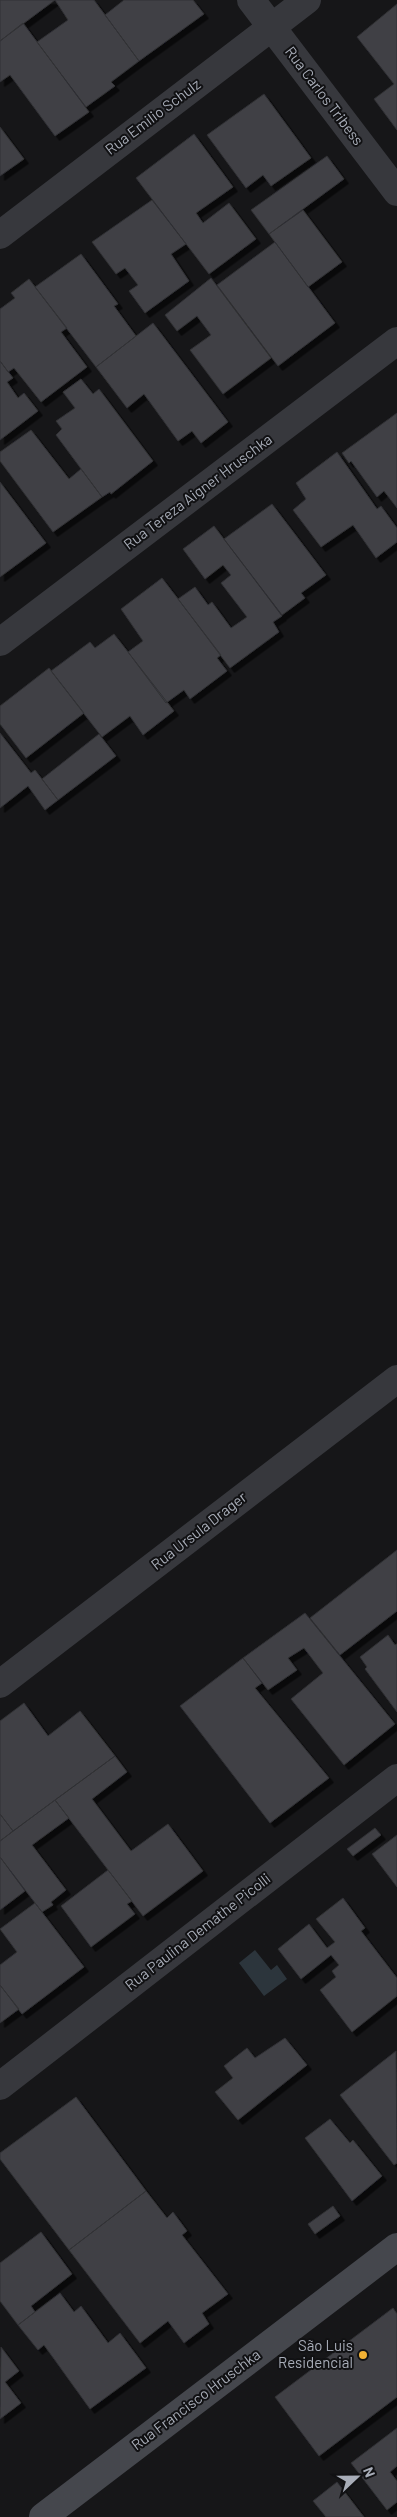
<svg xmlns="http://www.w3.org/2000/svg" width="397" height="2517" font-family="Barlow,sans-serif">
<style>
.water{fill:#2c353c}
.building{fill:#404145;stroke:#303034;filter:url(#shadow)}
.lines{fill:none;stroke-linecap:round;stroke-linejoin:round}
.minor{stroke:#37383d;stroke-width:28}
.secondary{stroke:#45474d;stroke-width:28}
.poi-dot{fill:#f2b134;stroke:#111113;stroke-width:2}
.labels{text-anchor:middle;stroke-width:4;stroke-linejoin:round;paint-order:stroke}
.street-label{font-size:15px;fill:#a8adb8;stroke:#111113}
.poi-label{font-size:15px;fill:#a8adb8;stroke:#111113;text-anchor:end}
</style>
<defs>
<filter id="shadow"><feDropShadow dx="4.5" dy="4.5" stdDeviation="0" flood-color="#0009"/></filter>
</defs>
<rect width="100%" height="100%" fill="#161618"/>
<path class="water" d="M255 1950 271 1970 277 1965 287 1979 264 1996 239 1963Z"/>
<path class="building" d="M0 0H55L0 41Z
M55 0H94L139 61 111 82 115 86 86 107 37 42 68 20Z
M124 0H193L204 14 139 61 105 15Z
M397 4V130L374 99 394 84 357 37Z
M23 23 89 112 55 136 10 75 0 82V41Z
M264 94 311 158 271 186 263 175 246 188 207 135Z
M0 127 24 159 0 176Z
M194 134 233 187 196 213 203 223 229 203 256 239 209 274 136 178Z
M327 156 344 179 269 234 251 210Z
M152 200 186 244 171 254 189 281 145 313 129 291 138 285 125 268 116 274 92 242Z
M303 210 342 262 308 287 269 234Z
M275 242 335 323 278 366 217 285Z
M81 254 118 304 114 306 136 336 96 367 35 287Z
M211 278 271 358 223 394 190 350 211 335 197 316 177 331 165 315Z
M29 279 67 328 61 332 87 367 41 402 14 368 8 372 0 361V309L15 298 11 293Z
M153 323 228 422 201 443 192 431 178 441 144 394 127 408 96 367Z
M0 361 13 378 7 382 18 398 24 393 38 411 0 440Z
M81 379 93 394 99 389 153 461 111 494 110 492 102 497 56 435 62 429 56 421 75 408 63 392Z
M397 413V508L384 491 377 497 351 461 349 463 342 453Z
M31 430 69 479 81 469 102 497 53 532 0 461V452Z
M337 452 377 509 381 506 397 528V542L376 558 353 525 321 547 293 510 306 499 296 483Z
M0 482 46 543 0 577Z
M272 504 326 575 301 593 305 598 282 615 224 539Z
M214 526 282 616 273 622 279 632 230 668 178 599 195 587 208 605 212 602 231 628 247 617 221 583 231 575 223 565 205 579 183 549Z
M162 578 221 655 217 658 227 671 190 699 184 690 166 703 128 652 143 641 121 609Z
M114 634 174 711 143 735 130 716 102 737 51 671 90 642 95 648Z
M49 668 84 713 26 758 0 724V706Z
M0 733 31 773 35 770 58 800 45 810 28 786 0 808Z
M99 734 116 756 58 800 42 779Z
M397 1550V1611L340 1655 310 1618Z
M305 1613 395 1724 344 1765 291 1699 323 1673 304 1648 288 1658 297 1670 268 1690 243 1658Z
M388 1635 395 1645 397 1644V1712L365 1669 367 1667 360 1657Z
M243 1658 262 1683 255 1688 329 1778 270 1823 180 1706Z
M24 1703 48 1736 80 1711 115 1756 13 1831 0 1814V1721Z
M115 1756 127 1772 92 1799 131 1851 168 1824 203 1871 143 1916 55 1800Z
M55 1800 69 1818 32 1845 66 1890 51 1902 53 1905 42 1912 0 1857V1841Z
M0 1814 13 1831 0 1841Z
M375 1828 381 1835 353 1856 347 1849Z
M397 1835V1887L372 1854Z
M0 1857 25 1891 0 1910Z
M108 1870 132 1901 127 1904 135 1914 91 1947 61 1906Z
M343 1898 365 1928 361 1931 397 1978V1996L352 2032 320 1990 336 1977 332 1971 339 1965 331 1955 301 1979 278 1949 309 1924 327 1948 335 1942 316 1919Z
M35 1903 84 1967 22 2014 0 1985V1965L17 1952 0 1929Z
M0 1985 19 2009 0 2023Z
M285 2038 307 2065 238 2120 215 2092 233 2078 224 2066 247 2048 255 2058Z
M396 2051 397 2163 394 2165 340 2095Z
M76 2097 146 2191 69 2250 0 2159V2153Z
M330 2119 350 2143 353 2140 382 2176 352 2201 305 2138Z
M146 2191 167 2218 173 2212 187 2231 182 2235 228 2294 202 2313 209 2324 184 2343 168 2321 140 2343 69 2250Z
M333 2206 340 2216 315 2234 308 2224Z
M41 2232 72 2274 31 2306 35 2312 18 2325 0 2301V2263Z
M60 2293 74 2312 81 2306 108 2343 120 2333 146 2368 90 2409 44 2345 38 2350 18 2325Z
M393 2308 397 2314V2397L319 2456 275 2397Z
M1 2347 19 2371 5 2382 21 2403 0 2419Z
M397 2428V2466L390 2472 397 2481V2502L387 2510 351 2463Z
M337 2482 364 2517H326L313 2501Z"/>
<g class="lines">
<path class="minor" d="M251 0 397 192
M0 235 307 0
M0 642 397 341
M0 1684 397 1379
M0 2086 397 1778"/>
<path class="secondary" d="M43 2517 397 2247"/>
</g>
<circle class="poi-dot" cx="363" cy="2355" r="5"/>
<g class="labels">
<g class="street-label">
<text transform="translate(324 96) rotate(53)" y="5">Rua Carlos Tribess</text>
<text transform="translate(153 117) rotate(-37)" y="5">Rua Emilio Schulz</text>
<text transform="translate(198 492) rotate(-37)" y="5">Rua Tereza Aigner Hruschka</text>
<text transform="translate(199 1531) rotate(-38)" y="5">Rua Ursula Drager</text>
<text transform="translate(198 1932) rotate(-38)" y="5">Rua Paulina Demathe Picolli</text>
<text transform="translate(196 2400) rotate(-37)" y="5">Rua Francisco Hruschka</text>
</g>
<g class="poi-label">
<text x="353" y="2351">São Luis<tspan x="353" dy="17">Residencial</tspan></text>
</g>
</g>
<g transform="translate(357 2477) rotate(68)" stroke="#111113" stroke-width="4" paint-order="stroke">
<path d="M0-4L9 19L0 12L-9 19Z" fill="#a8adb8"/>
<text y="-8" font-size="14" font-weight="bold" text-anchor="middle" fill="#a8adb8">N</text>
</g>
</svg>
